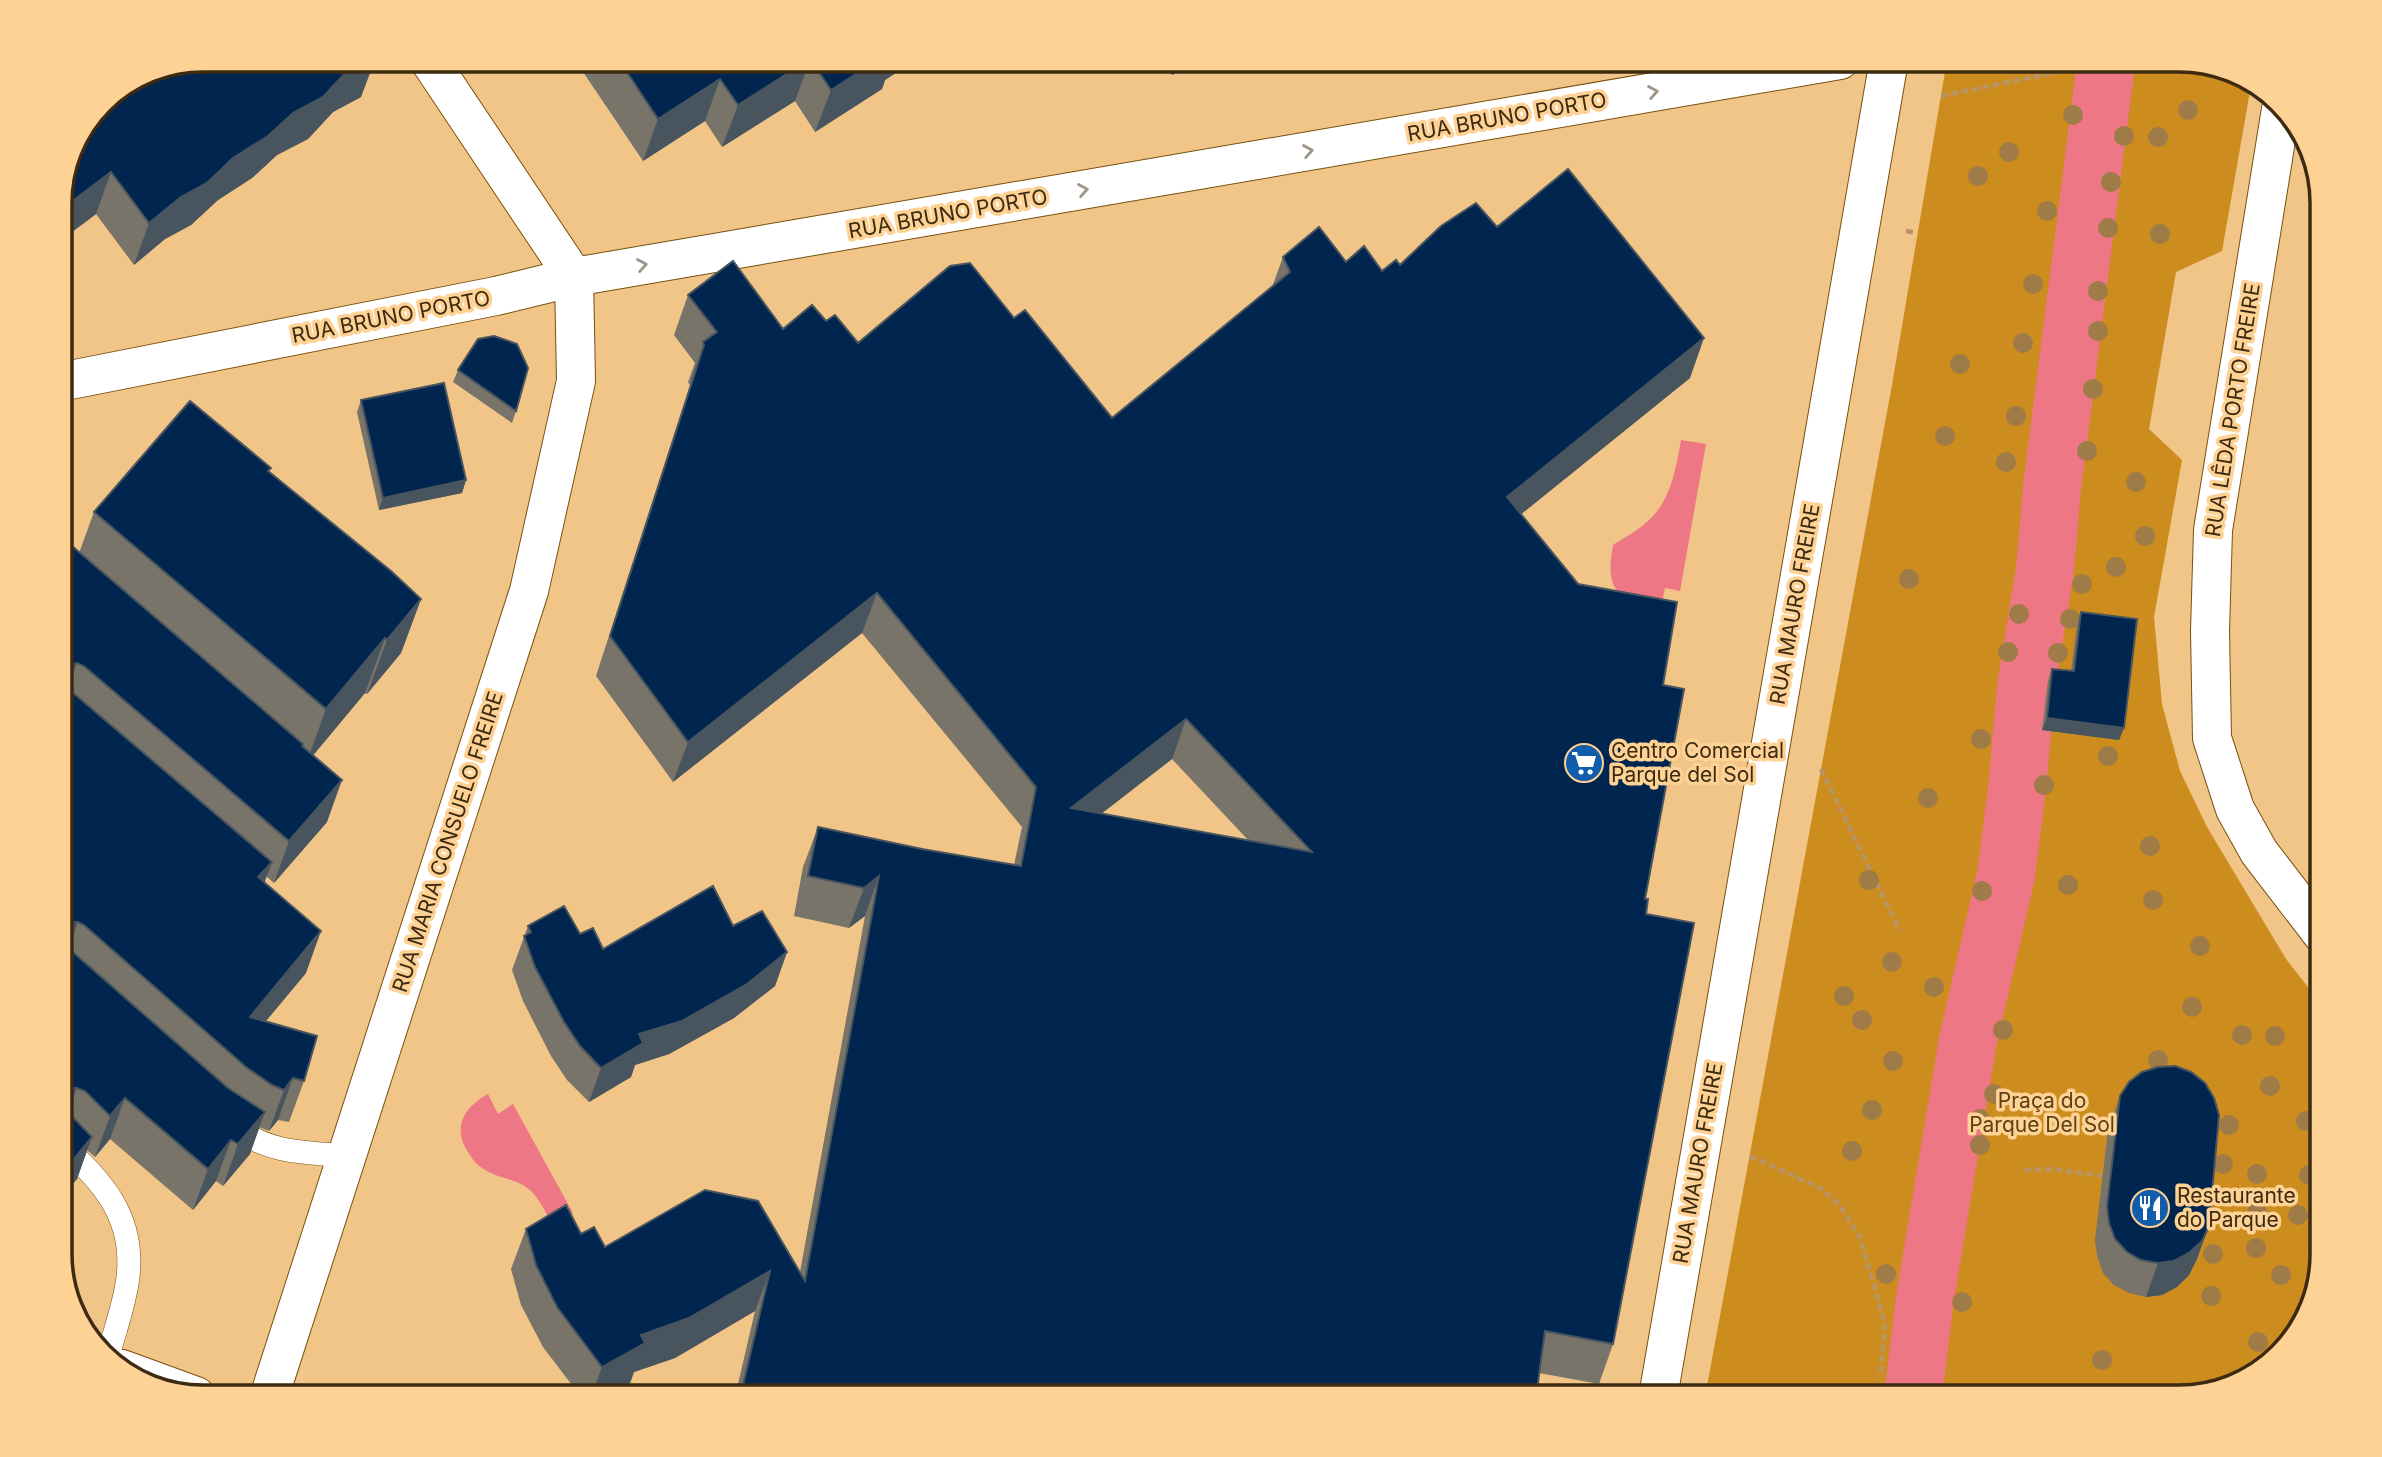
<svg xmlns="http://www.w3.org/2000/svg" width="2382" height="1457" font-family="Inter,sans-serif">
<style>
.green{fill:#cc8c1e}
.water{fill:#ed7784}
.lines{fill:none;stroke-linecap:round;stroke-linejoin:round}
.canal{stroke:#ed7784;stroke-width:58}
.service-casing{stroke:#78510f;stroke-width:24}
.minor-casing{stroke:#78510f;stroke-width:40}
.path{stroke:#b89462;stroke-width:4.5;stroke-dasharray:7 3.5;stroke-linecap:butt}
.service{stroke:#fff;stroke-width:23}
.minor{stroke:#fff;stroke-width:38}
.tree{fill:#9f7b48}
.wall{fill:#78746a;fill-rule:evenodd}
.shaded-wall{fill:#48555f}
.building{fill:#00254e;stroke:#48555f;stroke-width:2;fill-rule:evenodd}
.oneway{stroke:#9e9588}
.labels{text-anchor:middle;stroke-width:7;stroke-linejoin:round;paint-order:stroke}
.street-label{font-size:21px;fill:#3c2b12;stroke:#fed194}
.poi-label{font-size:21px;fill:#3c2b12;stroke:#fed194;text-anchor:start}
.park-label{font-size:21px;fill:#5c4014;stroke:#fed194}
.rim{fill:none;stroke:#3c2b12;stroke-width:3.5}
</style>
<rect width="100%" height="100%" fill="#f1c487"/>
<path class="green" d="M1947 60H2179L2252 80 2222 251 2176 272 2149 429 2182 460 2154 617 2162 704 2180 771 2207 827 2286 959 2322 1005V1254L2303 1326 2251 1378 2179 1397H1705L1892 385Z"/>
<path class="water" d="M1681 440 1706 444 1680 591 1665 588 1659 616C1620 596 1604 595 1613 545 1625 537 1639 530 1649 520 1671 500 1676 468 1681 440Z
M488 1094 498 1114 513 1104 573 1213 553 1224C546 1214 540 1200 532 1192 518 1178 497 1179 482 1168 474 1163 470 1155 465 1147 453 1123 468 1105 488 1094Z"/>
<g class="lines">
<path class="canal" d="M1913 1397 1925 1298 1968 1040 2006 875 2017 789 2026 687 2045 569 2052 488 2105 71"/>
<defs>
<path id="service" d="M231 1125C270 1154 301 1152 347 1156
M60 1143C102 1180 135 1217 128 1277 125 1303 115 1330 108 1356"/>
<path id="minor" d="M429 60 574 277
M2281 109 2213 530 2210 631 2212 738 2235 809 2259 852 2322 934
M60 382 496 296 574 277 1840 60
M122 1369 196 1396
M269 1397 529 591 576 381 574 277
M1658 1397 1889 60"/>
</defs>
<use href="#service" class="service-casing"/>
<use href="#minor" class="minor-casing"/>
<path class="path" d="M1941 96 2116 60
M1906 231 1916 233
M1821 769 1900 931
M1750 1156 1820 1188 1839 1204 1860 1237 1885 1324 1880 1377
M2024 1170 2052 1169 2102 1176"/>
<use href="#service" class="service"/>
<use href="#minor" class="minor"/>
</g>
<g class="tree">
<circle cx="2188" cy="110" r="10"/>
<circle cx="2073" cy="115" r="10"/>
<circle cx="2124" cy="136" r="10"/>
<circle cx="2158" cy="137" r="10"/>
<circle cx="2009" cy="152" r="10"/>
<circle cx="1978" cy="176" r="10"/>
<circle cx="2111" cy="182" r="10"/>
<circle cx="2047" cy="211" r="10"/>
<circle cx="2108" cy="228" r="10"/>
<circle cx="2160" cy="234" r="10"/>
<circle cx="2033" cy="284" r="10"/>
<circle cx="2098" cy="291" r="10"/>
<circle cx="2098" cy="331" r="10"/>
<circle cx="2023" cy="343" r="10"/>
<circle cx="1960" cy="364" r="10"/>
<circle cx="2093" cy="389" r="10"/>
<circle cx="2016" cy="416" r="10"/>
<circle cx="1945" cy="436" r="10"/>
<circle cx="2087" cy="451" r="10"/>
<circle cx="2006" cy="462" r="10"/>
<circle cx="2136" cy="482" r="10"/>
<circle cx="2145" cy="536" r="10"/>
<circle cx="2116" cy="567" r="10"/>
<circle cx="1909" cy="579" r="10"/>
<circle cx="2082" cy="584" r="10"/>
<circle cx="2019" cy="614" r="10"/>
<circle cx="2070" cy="619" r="10"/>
<circle cx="2008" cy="652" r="10"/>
<circle cx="2058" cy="653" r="10"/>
<circle cx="1981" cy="739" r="10"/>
<circle cx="2108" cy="756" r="10"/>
<circle cx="2044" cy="785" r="10"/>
<circle cx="1928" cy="798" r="10"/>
<circle cx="2150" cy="846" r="10"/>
<circle cx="1869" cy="880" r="10"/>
<circle cx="2068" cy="885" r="10"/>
<circle cx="1982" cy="891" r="10"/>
<circle cx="2153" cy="900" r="10"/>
<circle cx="2200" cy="946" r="10"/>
<circle cx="1892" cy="962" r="10"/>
<circle cx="1934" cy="987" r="10"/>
<circle cx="1844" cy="996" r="10"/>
<circle cx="2192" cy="1007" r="10"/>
<circle cx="1862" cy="1020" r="10"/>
<circle cx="2003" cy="1030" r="10"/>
<circle cx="2242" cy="1035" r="10"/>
<circle cx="2275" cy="1036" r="10"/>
<circle cx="2158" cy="1060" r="10"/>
<circle cx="1893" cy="1061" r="10"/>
<circle cx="2270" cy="1086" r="10"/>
<circle cx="1994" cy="1094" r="10"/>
<circle cx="1872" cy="1110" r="10"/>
<circle cx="1980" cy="1119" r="10"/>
<circle cx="2306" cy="1121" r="10"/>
<circle cx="2229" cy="1125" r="10"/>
<circle cx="1980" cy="1145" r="10"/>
<circle cx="1852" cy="1151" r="10"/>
<circle cx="2223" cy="1164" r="10"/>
<circle cx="2257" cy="1174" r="10"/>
<circle cx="2309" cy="1175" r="10"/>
<circle cx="2257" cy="1212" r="10"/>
<circle cx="2298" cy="1215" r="10"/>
<circle cx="2256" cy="1248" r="10"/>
<circle cx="2213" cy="1254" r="10"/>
<circle cx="1886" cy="1274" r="10"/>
<circle cx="2281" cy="1275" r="10"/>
<circle cx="2211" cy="1296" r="10"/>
<circle cx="1962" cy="1302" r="10"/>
<circle cx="2258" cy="1342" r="10"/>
<circle cx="2102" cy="1360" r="10"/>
</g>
<path class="wall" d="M575 60H916L885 80 882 89 815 132 795 101 722 147 705 121 643 161Z
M1162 60H1198L1172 75Z
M361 97 333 112 308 139 277 155 252 178 218 200 191 225 165 239 134 265 96 214 60 241V194L71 148Z
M1497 227 1690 378 1521 514 1578 584 1663 685 1645 899 1646 914 1613 1344 1599 1384 1539 1373 1536 1397H735L755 1311 675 1358 634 1372 630 1383 604 1397H581L543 1347 521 1305 511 1269 526 1229 581 1234 605 1247 800 1272 865 916 849 928 794 916 803 867 818 827 922 849 1014 865 1022 827 862 633 673 782 596 676 690 385 688 382 695 363 674 335 688 295 783 329 826 321 858 343 1014 318 1112 418 1272 287 1283 257 1346 262 1382 271ZM1172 759 1249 841 1101 814Z
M458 370 516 411 512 423 453 382Z
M361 400 466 480 462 493 379 510 357 412Z
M269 472 421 599 401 653 367 694 365 693 313 755 327 822 274 883 266 876 264 882 306 973 266 1021 304 1081 289 1122 278 1120 269 1131 259 1127 250 1154 223 1186 216 1181 193 1210 110 1139 95 1157 87 1150 77 1179 60 1199 70 549 79 553 94 512Z
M2081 612 2124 728 2119 740 2042 730 2048 681 2052 669 2071 671 2077 624Z
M528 926 580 934 603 949 733 926 787 952 775 986 734 1018 669 1054 635 1065 631 1077 589 1102 567 1080 551 1056 523 1001 512 970Z
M2120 1096 2197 1259 2189 1275 2177 1287 2162 1295 2146 1297 2129 1293 2114 1285 2103 1273 2097 1256 2095 1240 2108 1130Z"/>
<path class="shaded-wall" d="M368 60H375L361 97 333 112 308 139 277 155 252 178 218 200 191 225 165 239 134 265 149 223 181 197 348 70Z
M809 60H810L795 101 722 147 738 105Z
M878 60H916L885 80 882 89 815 132 831 90Z
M1178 60H1198L1172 75Z
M720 79 705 121 643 161 658 119Z
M111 172 96 214 60 241V215L62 209Z
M1704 338 1690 378 1493 537 1507 497Z
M466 480 462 493 379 510 383 498Z
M877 593 862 633 673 782 688 742Z
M421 599 401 653 367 694 387 640Z
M385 638 365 693 306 764 326 709Z
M77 663 62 704 60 679 65 667Z
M2047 718 2124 728 2119 740 2042 730Z
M1186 719 1172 759 1057 848 1071 808Z
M342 780 327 822 274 883 289 841Z
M272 862 257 903 258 877Z
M879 876 865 916 849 928 864 888Z
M71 922H78L63 963 60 937 65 926Z
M321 931 306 973 235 1058 250 1017Z
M787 952 775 986 734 1018 669 1054 635 1065 631 1077 589 1102 601 1068 639 1034Z
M293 1078 278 1120 269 1131 284 1090Z
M70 1088H77L62 1129V1098Z
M125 1098 110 1139 95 1157 110 1116Z
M265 1112 250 1154 223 1186 238 1144Z
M92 1137 77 1179 60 1199V1176Z
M231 1140 216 1181 193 1210 208 1169Z
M2209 1226 2197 1259 2189 1275 2177 1287 2162 1295 2146 1297 2158 1263Z
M770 1271 755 1311 675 1358 634 1372 630 1383 604 1397H591L602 1367 641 1335Z"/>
<path class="building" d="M203 60H368L348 70 323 97 293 113 268 136 233 158 207 183 181 197 149 223 111 172 62 209 60 206V194L71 148 102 101 149 70Z
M619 60H809L738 105 720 79 658 119Z
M811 60H878L831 90Z
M1568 169 1704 338 1507 497 1578 584 1677 602 1663 685 1684 689 1645 899H1648L1646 914 1694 923 1613 1344 1545 1331 1536 1397H815L743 1385 770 1271 689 1318 641 1335 645 1343 602 1367 557 1307 536 1265 526 1229 566 1205 581 1234 594 1227 605 1247 705 1190 758 1201 805 1281 879 876 864 888 808 876 818 827 922 849 1021 866 1036 787 877 593 688 742 610 636 704 345 703 342 717 332 688 295 733 261 783 329 812 305 826 321 835 315 858 343 950 266 970 263 1014 318 1025 310 1112 418 1290 272 1283 257 1319 227 1346 262 1364 246 1382 271 1396 260 1400 265 1441 226 1476 203 1497 227ZM1186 719 1312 852 1071 808Z
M494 336 517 344 528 368 516 411 458 370 478 339Z
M444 383 466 480 383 498 361 400Z
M190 401 271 468 268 471 391 571 421 599 387 640 385 638 326 709 94 512Z
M60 540 70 549 72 546 303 744 302 746 342 780 289 841 84 666 77 663 65 667 61 675 66 687 272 862 258 877 321 931 250 1017 317 1036 304 1081 293 1078 284 1090 272 1085 246 1067 84 925 78 922H71L65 926 62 932V939L66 946 228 1088 265 1112 238 1144 231 1140 208 1169 125 1098 110 1116 85 1091 77 1088H70L62 1098V1106L92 1137 60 1176Z
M2081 612 2137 619 2124 728 2047 718 2052 669 2074 671Z
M713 886 733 926 762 911 787 952 747 984 682 1021 639 1034 643 1043 601 1068 580 1046 564 1022 535 967 524 936 531 932 528 926 564 906 580 934 593 928 603 949Z
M2175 1066 2191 1072 2205 1083 2214 1098 2219 1115 2209 1226 2202 1241 2189 1253 2174 1261 2158 1263 2141 1260 2127 1252 2115 1239 2109 1223 2107 1206 2120 1096 2129 1082 2142 1072 2158 1067Z"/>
<defs><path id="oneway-chevron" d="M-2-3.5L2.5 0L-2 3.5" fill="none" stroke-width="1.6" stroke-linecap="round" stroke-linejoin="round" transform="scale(1.75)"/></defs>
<g class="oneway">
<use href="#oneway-chevron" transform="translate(1653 92) rotate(-10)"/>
<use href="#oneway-chevron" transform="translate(1308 151) rotate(-10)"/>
<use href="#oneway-chevron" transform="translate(1083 190) rotate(-10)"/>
<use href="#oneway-chevron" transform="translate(642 265) rotate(-10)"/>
</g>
<defs>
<symbol id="supermarket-disc" viewBox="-11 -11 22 22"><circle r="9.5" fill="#115dac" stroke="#fed194"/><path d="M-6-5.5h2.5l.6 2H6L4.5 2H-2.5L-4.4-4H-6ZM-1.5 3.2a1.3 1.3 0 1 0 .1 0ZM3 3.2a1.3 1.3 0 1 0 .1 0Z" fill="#fff"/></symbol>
<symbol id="restaurant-disc" viewBox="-11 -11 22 22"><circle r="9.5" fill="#115dac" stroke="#fed194"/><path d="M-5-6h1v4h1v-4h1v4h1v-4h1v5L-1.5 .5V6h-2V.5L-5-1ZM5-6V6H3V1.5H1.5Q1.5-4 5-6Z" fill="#fff"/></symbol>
</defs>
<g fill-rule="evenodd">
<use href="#supermarket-disc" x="1562" y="741" width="44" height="44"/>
<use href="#restaurant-disc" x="2128" y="1186" width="44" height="44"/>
</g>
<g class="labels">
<g class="street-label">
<text transform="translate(1507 117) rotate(-10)" y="7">RUA BRUNO PORTO</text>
<text transform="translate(948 214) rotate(-10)" y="7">RUA BRUNO PORTO</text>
<text transform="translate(391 317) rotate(-11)" y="7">RUA BRUNO PORTO</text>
<text transform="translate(2233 410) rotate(-81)" y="7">RUA LÊDA PORTO FREIRE</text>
<text transform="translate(1795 604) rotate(-80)" y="7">RUA MAURO FREIRE</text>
<text transform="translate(448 842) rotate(-72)" y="7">RUA MARIA CONSUELO FREIRE</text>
<text transform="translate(1698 1163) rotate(-80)" y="7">RUA MAURO FREIRE</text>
</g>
<g class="poi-label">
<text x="1611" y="758">Centro Comercial<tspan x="1611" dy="24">Parque del Sol</tspan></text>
<text x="2177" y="1203">Restaurante<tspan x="2177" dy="24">do Parque</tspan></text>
</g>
<g class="park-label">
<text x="2042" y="1108">Praça do<tspan x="2042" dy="24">Parque Del Sol</tspan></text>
</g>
</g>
<path d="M0 0H2382V1457H0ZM203 72H2179A131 131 0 0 1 2310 203V1254A131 131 0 0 1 2179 1385H203A131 131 0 0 1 72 1254V203A131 131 0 0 1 203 72Z" fill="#fed194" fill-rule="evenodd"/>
<path class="rim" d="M203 72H2179A131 131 0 0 1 2310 203V1254A131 131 0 0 1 2179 1385H203A131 131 0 0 1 72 1254V203A131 131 0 0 1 203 72Z"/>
</svg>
